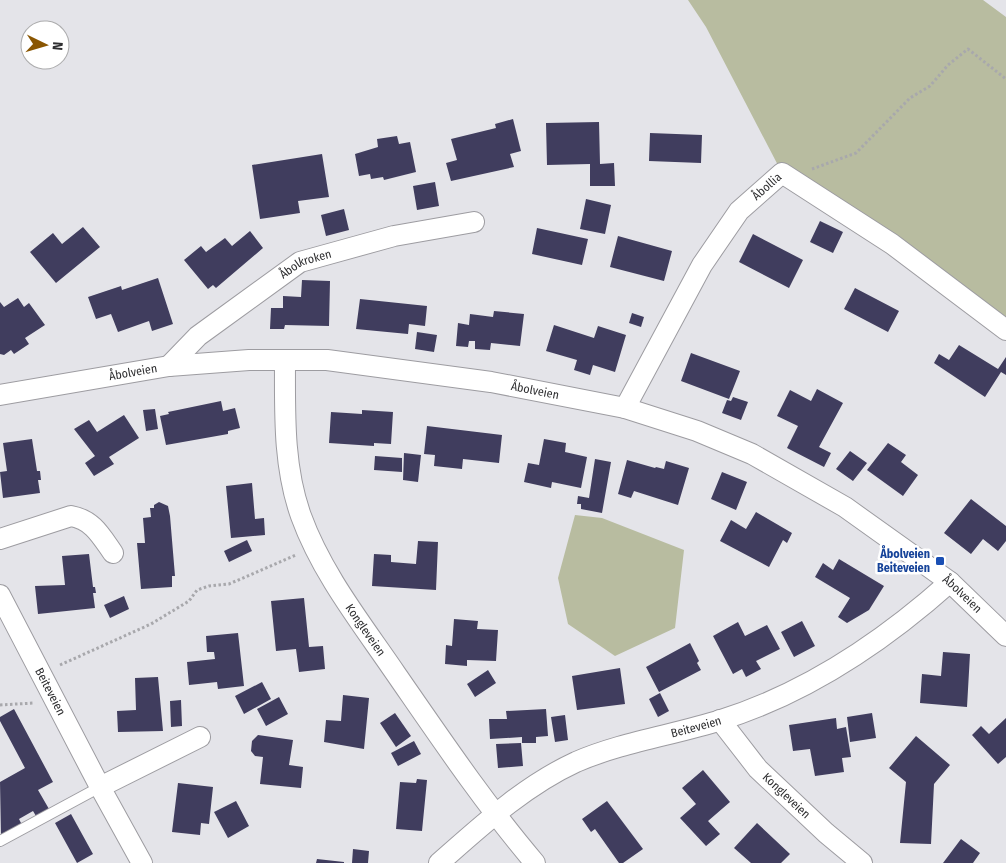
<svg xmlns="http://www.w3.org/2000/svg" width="1006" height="863" font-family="'Fira Sans Condensed',sans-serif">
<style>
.green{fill:#b8bca0}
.building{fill:#403d5e}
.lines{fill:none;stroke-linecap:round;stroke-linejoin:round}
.service-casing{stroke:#9d9ca1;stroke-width:12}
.minor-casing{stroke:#9d9ca1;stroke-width:22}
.path{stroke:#a8a8ac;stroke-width:3;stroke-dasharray:2.5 2.5;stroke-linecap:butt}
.service{stroke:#fff;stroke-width:10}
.minor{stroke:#fff;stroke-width:20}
.transit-dot{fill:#1a4fb4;stroke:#fff;stroke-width:2}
.labels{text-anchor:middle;stroke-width:5;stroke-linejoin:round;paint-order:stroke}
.street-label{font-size:12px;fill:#2f2f31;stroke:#fff}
.transit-label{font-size:12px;font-weight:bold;fill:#164399;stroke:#fff;text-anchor:end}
</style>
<rect width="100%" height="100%" fill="#e4e4e9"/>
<path class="green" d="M688 0H983L1006 17V330L782 173 706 27Z
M575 515 602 518 684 550 675 628 615 656 568 624 558 578Z"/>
<path class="building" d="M513 119 521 151 510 154 514 167 451 181 446 163 457 160 451 139 496 128 495 124Z
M599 122 600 164 614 163 615 186H590V164L547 165 546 123Z
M650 133 702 135 701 163 649 161Z
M397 136 399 144 410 142 416 172 384 180 383 177 371 179 370 174 359 176 355 154 378 147 377 139Z
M322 154 329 197 298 201 300 213 260 219 252 165Z
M435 182 439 206 417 210 413 186Z
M586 199 611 205 605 234 580 229Z
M344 209 349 230 326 236 321 215Z
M820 221 843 232 833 253 810 242Z
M83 227 100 247 56 283 30 252 53 233 62 244Z
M537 228 588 239 582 265 532 254Z
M250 231 263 248 216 288 213 285 208 289 184 260 201 246 206 252 225 238 232 246Z
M753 234 803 260 789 288 739 262Z
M618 236 672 251 664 281 610 267Z
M158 278 173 324 152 331 149 321 118 332 111 314 96 319 88 297 121 286 122 290Z
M302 280 330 281 329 326 285 325 284 329H270L271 308H283V296L301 297Z
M855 288 899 311 888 332 844 309Z
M18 298 24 307 29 303 45 325 25 338 29 344 14 354 11 350 4 355 0 354V302L4 307Z
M360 299 427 306 425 326 409 324 408 334 356 329Z
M494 311 524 314 520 346 491 343 490 350 475 349V341H469L468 347 456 346 458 323 469 325 470 314 493 317Z
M632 313 644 317 641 327 629 323Z
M554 325 594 338 598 326 626 335 615 372 593 365 590 375 574 370 577 360 546 351Z
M417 332 437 335 434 352 415 349Z
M959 345 998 369 1006 357V375L1001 372 985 397 934 363 939 354 949 360Z
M691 353 740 371 729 399 681 381Z
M817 389 843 403 819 447 831 453 824 467 787 448 798 426 777 416 790 390 811 401Z
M733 397 748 402 741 420 722 413 727 400 731 401Z
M221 401 223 411 235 408 240 428 228 431V434L166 445 160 416 169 414 168 412Z
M155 409 158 429 146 431 143 410Z
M362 410 393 412 391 444 374 443V446L329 443 331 412 362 414Z
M124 415 139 438 109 457 114 464 94 476 85 463 95 456 74 429 89 420 97 432Z
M427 426 502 435 499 463 463 459 462 469 434 466 435 455 424 454Z
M32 439 37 471H40L41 480H38L40 493 3 498 0 472 7 471 3 443Z
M544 439 566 443 565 452 587 457 581 488 552 482 551 488 524 482 528 463 539 465Z
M888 443 906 455 901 462 918 475 903 496 867 470Z
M850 451 867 463 853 481 836 469Z
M404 453 421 455 418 482 403 480Z
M375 456 402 458V472L374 470Z
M595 459 611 462 602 513 581 509V504H577L578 496 589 498Z
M627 460 655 468 656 467 664 469 666 461 689 468 678 505 634 491 631 498 618 494Z
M722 472 747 482 736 510 711 499Z
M252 483 255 519 264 518 265 535 231 538 226 486Z
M971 499 1006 526V541L998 551 983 539 971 554 944 533Z
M159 502 168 506 170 516 175 576H172V587L141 589 137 543H145L143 518 151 517 150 508H154V505Z
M756 512 792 533 787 543 783 540 769 567 720 541 731 520 746 529Z
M247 540 252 551 229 562 224 551Z
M418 541 438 542 436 590 372 586 374 554 391 555V562L416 564Z
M89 554 93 587H95L96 593H93L95 608 38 614 35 586 65 585 62 556Z
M839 559 884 586 869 610 847 623 838 617 850 598 815 577 823 563 833 570Z
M124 596 129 609 110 618 104 605Z
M304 598 309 647 323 646 325 669 299 672 296 649 276 651 271 601Z
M454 619 478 621 477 629 498 630 496 661 467 660V666L445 664 446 645 452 646Z
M802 621 815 646 794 657 781 632Z
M738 622 745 636 767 625 780 649 756 661 761 669 746 677 742 669 733 674 713 636Z
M238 633 244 686 218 689 217 682 189 685 187 662 215 659 214 652H207L206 636Z
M690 643 699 661 697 663 701 670 659 692 646 667Z
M943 652 970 654 967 707 920 703 922 674 941 676Z
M620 668 625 704 577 710 572 676Z
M488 670 496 683 475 697 467 684Z
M158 677 163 731 118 732 117 711 136 710 135 678Z
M262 682 271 699 244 714 235 696Z
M660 693 669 711 658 717 649 699Z
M343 695 369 698 364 749 324 742 326 720 341 721Z
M279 697 288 714 266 726 257 709Z
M181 700 182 726 171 727 170 701Z
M14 709 53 782 38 790 49 809 36 816 33 811 19 819 22 825 1 836 0 782 25 768 0 721V717Z
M546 709 548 736 536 737V743H522V737L490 739 489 719H507L506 711Z
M395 713 411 736 396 747 380 723Z
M872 713 876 738 850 742 847 717Z
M565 715 568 740 555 742 551 717Z
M836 718 837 729 846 727 851 757 842 758 844 772 815 776 810 749 793 751 789 725Z
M1006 718V757L998 764 972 735 981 726 989 734Z
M258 735 293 740 289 765 303 767 301 788 260 784 263 757 255 756 251 751 252 741Z
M916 736 950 765 934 784 931 844 900 843 906 782 889 768Z
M414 741 421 754 398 766 391 753Z
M521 743 523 766 498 768 496 744Z
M703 770 730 802 708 821 720 834 706 846 680 818 696 804 682 788Z
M417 779 427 780 422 831 396 829 400 782 416 783Z
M178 783 213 787 209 824 201 823 200 835 172 832Z
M236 801 249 826 228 838 214 812Z
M607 801 643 849 623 863H619L595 829 591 832 582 819Z
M71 814 93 854 77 863 55 823Z
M757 823 790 854 781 863H751L734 848Z
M961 839 980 853 973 863H943Z
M353 849 369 851 368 863H352Z
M317 859 344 862V863H316Z"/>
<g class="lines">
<defs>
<path id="service" d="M0 841 100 787"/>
<g id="minor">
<path id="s1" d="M285 360C285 412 283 466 301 516 322 574 362 624 396 674 441 739 484 803 535 863"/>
<path id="s2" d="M169 366 198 336 300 262 394 236 474 222"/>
<path id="s3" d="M0 395 169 366 249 360H327L491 382 625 408 697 431 752 454 845 507 950 582 1006 636"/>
<path id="s4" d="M625 408 702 265 739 211 782 173 892 244 1006 330"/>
<path d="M0 539 71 516C93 520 101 536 113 553"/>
<path id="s5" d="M0 595 100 787 142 863"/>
<path id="s6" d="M720 720 758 769 826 833 862 863"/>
<path d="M100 787 200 737"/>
<path id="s7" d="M439 863C481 826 524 786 576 762 622 742 674 735 721 720 807 693 884 641 950 582"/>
</g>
</defs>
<use href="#service" class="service-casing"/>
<use href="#minor" class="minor-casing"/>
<path class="path" d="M812 169 856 153 910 98 930 86 948 65 968 49 1006 79
M60 665 151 624 189 601 197 590 209 586 229 584 296 555
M0 705 34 703"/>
<use href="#service" class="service"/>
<use href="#minor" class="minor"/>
</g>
<rect class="transit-dot" x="935" y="556" width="10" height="10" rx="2.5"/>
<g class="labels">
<g class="street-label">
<text dy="4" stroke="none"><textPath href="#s4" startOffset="265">Åbollia</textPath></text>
<text dy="4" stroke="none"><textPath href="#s2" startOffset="172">Åbolkroken</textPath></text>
<text dy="4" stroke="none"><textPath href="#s3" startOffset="135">Åbolveien</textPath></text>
<text dy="4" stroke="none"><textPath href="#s3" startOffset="540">Åbolveien</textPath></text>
<text dy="4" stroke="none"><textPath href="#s3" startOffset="1020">Åbolveien</textPath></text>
<text dy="4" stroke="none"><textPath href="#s1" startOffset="289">Kongleveien</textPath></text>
<text dy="4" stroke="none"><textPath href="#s5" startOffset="109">Beiteveien</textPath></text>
<text dy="4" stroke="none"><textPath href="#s7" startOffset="296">Beiteveien</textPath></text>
<text dy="4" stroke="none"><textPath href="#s6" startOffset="101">Kongleveien</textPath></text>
</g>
<g class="transit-label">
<text x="930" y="558">Åbolveien<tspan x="930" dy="14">Beiteveien</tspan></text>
</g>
</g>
<g transform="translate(45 45) rotate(95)"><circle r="24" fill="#ffffff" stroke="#acacad"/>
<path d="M0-4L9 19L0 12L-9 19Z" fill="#8a5602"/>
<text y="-8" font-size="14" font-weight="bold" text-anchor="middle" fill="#2f2f31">N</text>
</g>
</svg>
